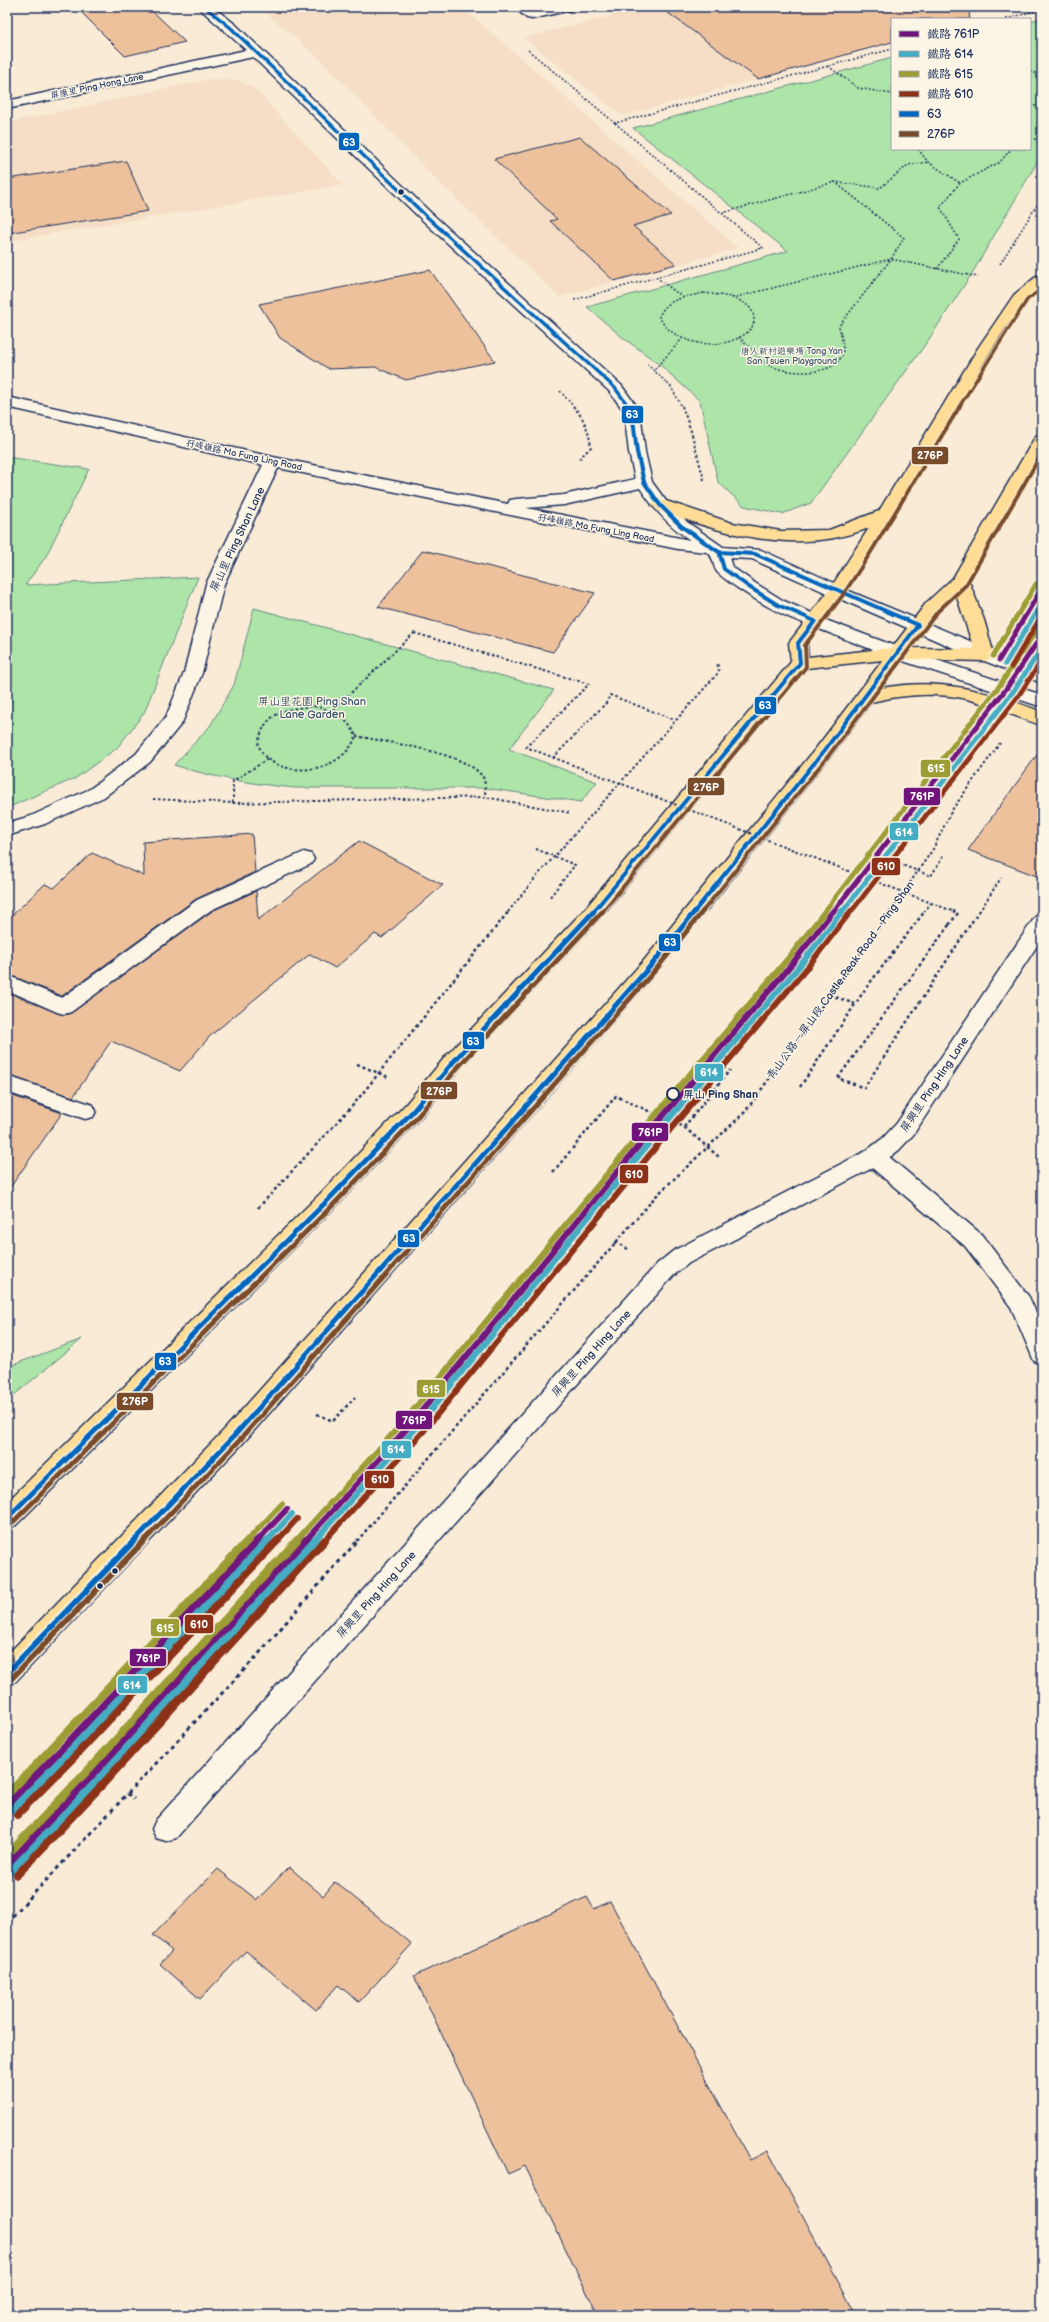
<svg xmlns="http://www.w3.org/2000/svg" width="1049" height="2322" font-family="'Balsamiq Sans','LXGW WenKai TC',sans-serif">
<style>
.built{fill:#f5dec5}
.green{fill:#ade4a8;stroke:#648a83}
.building{fill:#edc19c;stroke:#1b2f5e}
.lines{fill:none;stroke-linecap:round;stroke-linejoin:round}
.lane-casing{stroke:#1b2f5e;stroke-width:3}
.street-casing{stroke:#1b2f5e;stroke-width:3}
.secondary-casing{stroke:#1b2f5e;stroke-width:3}
.primary-casing{stroke:#1b2f5e;stroke-width:3}
.path-far3{stroke:#1b2f5e;stroke-width:1.5;stroke-dasharray:2 2;stroke-linecap:butt}
.path-far2{stroke:#1b2f5e;stroke-width:2;stroke-dasharray:2.5 2.5;stroke-linecap:butt}
.path-far1{stroke:#1b2f5e;stroke-width:2.5;stroke-dasharray:3 3;stroke-linecap:butt}
.path{stroke:#1b2f5e;stroke-width:3;stroke-dasharray:4 4;stroke-linecap:butt}
.lane{fill:#fcf5e5;fill-rule:evenodd}
.street{fill:#fcf5e5;fill-rule:evenodd}
.secondary{fill:#fcf5e5;fill-rule:evenodd}
.primary{fill:#ffdd96;fill-rule:evenodd}
.path-bridge-far1{stroke:#1b2f5e;stroke-width:2;stroke-dasharray:2.5 2.5;stroke-linecap:butt}
.path-bridge{stroke:#1b2f5e;stroke-width:2.5;stroke-dasharray:3 3;stroke-linecap:butt}
.bus-1-far3-casing{stroke:#fcf5e5;stroke-width:5.5}
.bus-1-far2-casing{stroke:#fcf5e5;stroke-width:6}
.bus-1-far1-casing{stroke:#fcf5e5;stroke-width:8}
.bus-1-casing{stroke:#fcf5e5;stroke-width:10}
.bus-2-far3-casing{stroke:#fcf5e5;stroke-width:5.5}
.bus-2-far2-casing{stroke:#fcf5e5;stroke-width:6}
.bus-2-far1-casing{stroke:#fcf5e5;stroke-width:8}
.bus-2-casing{stroke:#fcf5e5;stroke-width:10}
.bus-1-far3{stroke:#0065bd;stroke-width:3.5}
.bus-1-far2{stroke:#0065bd;stroke-width:4}
.bus-1-far1{stroke:#0065bd;stroke-width:5}
.bus-1{stroke:#0065bd;stroke-width:6}
.bus-2-far3{stroke:#7a4b2a;stroke-width:3.5}
.bus-2-far2{stroke:#7a4b2a;stroke-width:4}
.bus-2-far1{stroke:#7a4b2a;stroke-width:5}
.bus-2{stroke:#7a4b2a;stroke-width:6}
.rail-1-far2-casing{stroke:#fcf5e5;stroke-width:8}
.rail-1-far1-casing{stroke:#fcf5e5;stroke-width:9}
.rail-1-casing{stroke:#fcf5e5;stroke-width:10}
.rail-2-far2-casing{stroke:#fcf5e5;stroke-width:8}
.rail-2-far1-casing{stroke:#fcf5e5;stroke-width:9}
.rail-2-casing{stroke:#fcf5e5;stroke-width:10}
.rail-3-far2-casing{stroke:#fcf5e5;stroke-width:8}
.rail-3-far1-casing{stroke:#fcf5e5;stroke-width:9}
.rail-3-casing{stroke:#fcf5e5;stroke-width:10}
.rail-4-far2-casing{stroke:#fcf5e5;stroke-width:8}
.rail-4-far1-casing{stroke:#fcf5e5;stroke-width:9}
.rail-4-casing{stroke:#fcf5e5;stroke-width:10}
.rail-1-far2{stroke:#70147b;stroke-width:5}
.rail-1-far1{stroke:#70147b;stroke-width:6}
.rail-1{stroke:#70147b;stroke-width:8}
.rail-2-far2{stroke:#44adc3;stroke-width:5}
.rail-2-far1{stroke:#44adc3;stroke-width:6}
.rail-2{stroke:#44adc3;stroke-width:8}
.rail-3-far2{stroke:#9d9d35;stroke-width:5}
.rail-3-far1{stroke:#9d9d35;stroke-width:6}
.rail-3{stroke:#9d9d35;stroke-width:8}
.rail-4-far2{stroke:#8d3219;stroke-width:5}
.rail-4-far1{stroke:#8d3219;stroke-width:6}
.rail-4{stroke:#8d3219;stroke-width:8}
.bus-dot{fill:#1b2f5e;stroke:#fcf5e5;stroke-width:1.5}
.stop-dot{fill:#fcf5e5;stroke:#1b2f5e;stroke-width:2}
.labels{text-anchor:middle;stroke-width:3;stroke-linejoin:round;paint-order:stroke}
.far-street-label{font-size:9px;fill:#1b2f5e;stroke:#fcf5e5}
.far-park-label{font-size:9px;fill:#38536d;stroke:#fcf5e5}
.street-label{font-size:11px;fill:#1b2f5e;stroke:#fcf5e5}
.park-label{font-size:11px;fill:#38536d;stroke:#fcf5e5}
.stop-label{font-size:11px;font-weight:bold;fill:#1b2f5e;stroke:#fcf5e5;text-anchor:start}
.line-badge{stroke:#fcf5e5;stroke-width:1.5}
.badge-label{font-size:11px;text-anchor:middle;font-weight:bold;fill:#fff}
</style>
<rect width="100%" height="100%" fill="#f9ebd6"/>
<filter id="ink" filterUnits="userSpaceOnUse"><feTurbulence type="fractalNoise" baseFrequency=".025" numOctaves="2"/><feDisplacementMap in="SourceGraphic" scale="8" xChannelSelector="R" yChannelSelector="G"/><feConvolveMatrix kernelMatrix="1 2 1 2 8 2 1 2 1" color-interpolation-filters="sRGB"/></filter>
<g filter="url(#ink)">
<path class="built" d="M259 7H462L738 248 559 297 431 174 319 58Z
M646 7H660L758 79 622 116 524 38Z
M211 79 238 80 255 89 343 185 7 241V123Z"/>
<path class="green" d="M1042 18V154L971 275 927 342 811 503 782 514 744 506 718 482 700 401 659 364 622 337 587 307 788 251 633 128 892 58V149H1030V21Z
M7 457 89 469 45 558 25 585 198 577 144 713 117 748 76 778 7 808Z
M254 608 554 690 509 749 597 782 581 802 485 788H295C253 784 214 778 174 765L210 726 234 685Z
M82 1339 7 1401V1367Z"/>
<path class="building" d="M76 7H148L185 42 125 56Z
M660 7H968L970 19H892V42L758 79Z
M580 137 671 215 633 226 676 264 614 281 550 221 557 219 494 159Z
M126 161 148 211 7 233V179Z
M430 270 495 361 406 380 375 367 329 369 280 338 259 304Z
M423 550 595 593 553 652 378 607Z
M1042 748V878L968 850Z
M252 834 255 872 196 899 62 996 7 974V920L45 884 54 888 92 853 144 876 143 842Z
M359 841 443 885 382 938 375 934 335 968 310 954 211 1035 180 1071 111 1041 73 1097 7 1075V992L57 1013 64 1015 71 1013 212 911 256 891 258 920Z
M7 1094 62 1113 7 1192Z
M289 1867 323 1896 335 1882 412 1944 359 2002 338 1985 316 2010 246 1951 200 1999 160 1964 172 1951 153 1935 218 1869 257 1900Z
M587 1897 594 1909 610 1901 750 2160 768 2151 856 2315H598L525 2166 508 2174 414 1976Z"/>
<g class="lines">
<defs>
<path id="lane" d="M304 852 311 854 314 859 311 864 211 910 71 1012 64 1014 57 1012 7 990V975L62 998 197 900Z
M7 1076 93 1105 96 1111 93 1117 85 1119 7 1092Z
M874 1149 882 1151 981 1234 1029 1297 1042 1326V1363L1034 1361 1011 1307 965 1246 866 1163 863 1157 866 1151Z"/>
<path id="street" d="M198 7H213L236 25 430 212 621 385 640 411 645 452 652 482 666 501 687 522 723 547 761 550 843 587 846 591 843 595H831L752 559 729 558 732 567 755 583 784 601 821 617 824 621 821 625C801 630 734 588 718 573 712 567 715 557 707 552L678 549 278 468 224 584 202 673 182 723 150 762 104 797 45 824 7 836V823L31 816 90 789 136 754 166 717 184 673 206 584 263 465 7 407V397L273 457 508 504 510 500 516 499 564 495 635 479 629 452 624 411 609 391 420 218 253 57 7 109V101L246 50ZM640 488C654 509 669 526 690 540L526 508 564 505Z
M514 7H529L534 11 549 7H573L571 10 532 19 527 18Z
M1042 915V938L913 1135 899 1150 882 1163 689 1263 673 1276 176 1838 166 1841 156 1838 152 1829 156 1820 657 1264 673 1251 866 1151 883 1138 897 1123 1035 917Z"/>
<path id="secondary" d="M837 586 1042 671V683L979 659 831 595 828 591 831 587Z
M815 616 903 649 1042 695V707L891 657 809 625 806 621 809 617Z"/>
<path id="primary" d="M1042 274V287C1007 315 978 374 955 413 907 492 863 569 807 643L808 657 892 648 927 602 953 578 1034 439 1036 436 1042 434V453L969 581 984 620 994 655 991 659 985 661 903 659 881 688C942 677 986 691 1042 712V725C1020 719 1000 709 978 702 942 691 907 694 871 702L831 755 660 968 243 1443 16 1681 7 1684V1655L225 1429 646 958 817 747 883 660 806 668 598 920 462 1066 422 1116 336 1206 16 1525 7 1528V1502L320 1194 406 1104 446 1056 584 910 791 662 789 643 830 589 869 528C807 552 745 540 684 519 675 516 657 513 652 505L654 501H666L732 523 781 531 829 530 879 511 978 348 1014 295 1037 276ZM956 594 974 649 911 648 939 610Z"/>
</defs>
<use href="#lane" class="lane-casing"/>
<use href="#street" class="street-casing"/>
<use href="#secondary" class="secondary-casing"/>
<use href="#primary" class="primary-casing"/>
<path class="path-far3" d="M1006 19 1042 9
M528 50 615 123
M828 66 858 88 892 94
M1030 72 1042 74
M1030 105 1042 107
M1030 140 1042 138
M918 149 928 162 960 183
M722 213 835 182 880 188 908 165 928 162
M1000 264 1042 197
M937 269 959 239 940 207 960 183 1000 162 1011 149
M656 277 681 296
M704 293C720 295 753 297 754 319 754 325 751 330 745 334 720 352 673 345 659 317 666 298 686 297 704 293Z
M732 298 891 259 904 238 835 182
M574 300 763 248 615 123 892 49
M739 337C749 347 758 359 771 366 787 374 829 376 840 359 846 350 841 336 839 326L891 259 978 277
M647 364 671 387 682 407
M655 369 682 339
M560 391 574 407"/>
<path class="path-far2" d="M573 406C584 418 589 431 591 447L579 459
M682 406 691 431 704 480
M314 706C334 711 347 717 356 736 344 769 297 779 269 760 264 757 261 750 258 745 264 712 284 709 314 706Z
M333 710 414 633
M356 736C385 742 465 752 482 776 486 781 485 791 485 797
M553 758 607 702 610 695 675 720
M153 799 233 803 485 797 571 813
M233 803V781L268 759
M536 849 575 865 549 898
M875 885 894 862 931 876 944 855
M508 912 537 876 719 672 717 662
M890 912 933 849 952 810 1000 743
M924 912 931 903
M979 912 1001 878"/>
<path class="path-far1" d="M949 925 838 1078 864 1088 979 911
M830 995 855 1004
M357 1064 388 1077
M800 1087 866 988 925 911
M684 1127 730 1070
M553 1172 616 1096 684 1127 719 1157
M258 1208 354 1104 509 911
M615 1242 628 1249
M317 1414 333 1421 355 1397
M357 1541 656 1196 745 1112 891 911"/>
<path class="path" d="M127 1793 134 1799
M7 1922 255 1658 358 1540"/>
<use href="#lane" class="lane"/>
<use href="#street" class="street"/>
<use href="#secondary" class="secondary"/>
<use href="#primary" class="primary"/>
<path class="path-bridge-far1" d="M414 633 589 684 526 747 955 912"/>
<path class="path-bridge" d="M949 925 958 913 953 911"/>
<defs>
<path id="bus-1-far3" d="M205 7 231 28 425 215 615 388 629 407"/>
<path id="bus-1-far2" d="M628 406 632 411 637 452 644 482 660 505 681 526 719 552 755 554 918 625 824 751 694 912
M593 912 800 663 798 643 815 621 778 605 749 587 724 569 720 555"/>
<path id="bus-1-far1" d="M7 1518 328 1200 414 1110 454 1061 594 911
M134 1541 234 1436 653 963 695 911"/>
<path id="bus-1" d="M7 1673 135 1540"/>
<path id="bus-2-far3" d="M959 407 1027 300 1042 288"/>
<path id="bus-2-far2" d="M602 912 806 667 805 645 843 595 871 552 960 406
M702 912 829 755 938 611 966 585 1042 453"/>
<path id="bus-2-far1" d="M12 1523 333 1205 419 1115 459 1066 603 911
M144 1541 239 1441 658 967 703 911"/>
<path id="bus-2" d="M12 1678 145 1540"/>
</defs>
<use href="#bus-1-far3" class="bus-1-far3-casing"/>
<use href="#bus-1-far2" class="bus-1-far2-casing"/>
<use href="#bus-1-far1" class="bus-1-far1-casing"/>
<use href="#bus-1" class="bus-1-casing"/>
<use href="#bus-2-far3" class="bus-2-far3-casing"/>
<use href="#bus-2-far2" class="bus-2-far2-casing"/>
<use href="#bus-2-far1" class="bus-2-far1-casing"/>
<use href="#bus-2" class="bus-2-casing"/>
<use href="#bus-1-far3" class="bus-1-far3"/>
<use href="#bus-1-far2" class="bus-1-far2"/>
<use href="#bus-1-far1" class="bus-1-far1"/>
<use href="#bus-1" class="bus-1"/>
<use href="#bus-2-far3" class="bus-2-far3"/>
<use href="#bus-2-far2" class="bus-2-far2"/>
<use href="#bus-2-far1" class="bus-2-far1"/>
<use href="#bus-2" class="bus-2"/>
<defs>
<path id="rail-1-far2" d="M999 660 1042 588
M833 912 1006 689 1042 635"/>
<path id="rail-1-far1" d="M257 1541 287 1509
M305 1541 411 1424 663 1116 796 959 833 911"/>
<path id="rail-1" d="M7 1805 68 1743 258 1540
M7 1865 94 1774 306 1540"/>
<path id="rail-2-far2" d="M1005 664 1042 602
M842 912 1012 693 1042 648"/>
<path id="rail-2-far1" d="M267 1541 292 1514
M314 1541 416 1428 668 1120 802 963 842 911"/>
<path id="rail-2" d="M12 1810 73 1748 268 1540
M12 1870 99 1779 315 1540"/>
<path id="rail-3-far2" d="M993 656 1036 584
M824 912 1000 685 1036 631"/>
<path id="rail-3-far1" d="M247 1541 282 1504
M296 1541 406 1419 658 1112 791 955 825 911"/>
<path id="rail-3" d="M7 1795 248 1540
M7 1855 89 1769 297 1540"/>
<path id="rail-4-far2" d="M1011 667 1042 615
M851 912 1017 698 1042 660"/>
<path id="rail-4-far1" d="M277 1541 297 1519
M324 1541 422 1433 674 1125 807 968 851 911"/>
<path id="rail-4" d="M17 1815 78 1753 278 1540
M17 1875 104 1783 325 1540"/>
</defs>
<use href="#rail-1-far2" class="rail-1-far2-casing"/>
<use href="#rail-1-far1" class="rail-1-far1-casing"/>
<use href="#rail-1" class="rail-1-casing"/>
<use href="#rail-2-far2" class="rail-2-far2-casing"/>
<use href="#rail-2-far1" class="rail-2-far1-casing"/>
<use href="#rail-2" class="rail-2-casing"/>
<use href="#rail-3-far2" class="rail-3-far2-casing"/>
<use href="#rail-3-far1" class="rail-3-far1-casing"/>
<use href="#rail-3" class="rail-3-casing"/>
<use href="#rail-4-far2" class="rail-4-far2-casing"/>
<use href="#rail-4-far1" class="rail-4-far1-casing"/>
<use href="#rail-4" class="rail-4-casing"/>
<use href="#rail-1-far2" class="rail-1-far2"/>
<use href="#rail-1-far1" class="rail-1-far1"/>
<use href="#rail-1" class="rail-1"/>
<use href="#rail-2-far2" class="rail-2-far2"/>
<use href="#rail-2-far1" class="rail-2-far1"/>
<use href="#rail-2" class="rail-2"/>
<use href="#rail-3-far2" class="rail-3-far2"/>
<use href="#rail-3-far1" class="rail-3-far1"/>
<use href="#rail-3" class="rail-3"/>
<use href="#rail-4-far2" class="rail-4-far2"/>
<use href="#rail-4-far1" class="rail-4-far1"/>
<use href="#rail-4" class="rail-4"/>
</g>
</g>
<g class="bus-dot">
<circle cx="401" cy="192" r="3.5"/>
<circle cx="115" cy="1571" r="3.5"/>
<circle cx="100" cy="1586" r="3.5"/>
</g>
<circle class="stop-dot" cx="673" cy="1094" r="6"/>
<g class="labels">
<g class="far-street-label">
<text transform="translate(97 86) rotate(-12)" y="3">屏康里 Ping Hong Lane</text>
<text transform="translate(244 455) rotate(12)" y="3">孖峰嶺路 Ma Fung Ling Road</text>
<text transform="translate(596 528) rotate(11)" y="3">孖峰嶺路 Ma Fung Ling Road</text>
</g>
<g class="far-park-label">
<text x="792" y="354">唐人新村遊樂場 Tong Yan<tspan x="792" dy="10">San Tsuen Playground</tspan></text>
</g>
<g class="street-label">
<text transform="translate(237 539) rotate(-65)" y="4">屏山里 Ping Shan Lane</text>
<text transform="translate(840 980) rotate(-54)" y="4">青山公路－屏山段 Castle Peak Road – Ping Shan</text>
<text transform="translate(934 1084) rotate(-56)" y="4">屏興里 Ping Hing Lane</text>
<text transform="translate(591 1353) rotate(-48)" y="4">屏興里 Ping Hing Lane</text>
<text transform="translate(376 1594) rotate(-48)" y="4">屏興里 Ping Hing Lane</text>
</g>
<g class="park-label">
<text x="312" y="705">屏山里花園 Ping Shan<tspan x="312" dy="13">Lane Garden</tspan></text>
</g>
<g class="stop-label">
<text x="683" y="1098">屏山 Ping Shan</text>
</g>
</g>
<g class="line-badge">
<rect x="338" y="132" width="22" height="19" rx="4" fill="#0065bd"/>
<rect x="621" y="405" width="23" height="19" rx="4" fill="#0065bd"/>
<rect x="911" y="446" width="38" height="19" rx="4" fill="#7a4b2a"/>
<rect x="754" y="696" width="23" height="19" rx="4" fill="#0065bd"/>
<rect x="920" y="759" width="31" height="19" rx="4" fill="#9d9d35"/>
<rect x="687" y="777" width="38" height="19" rx="4" fill="#7a4b2a"/>
<rect x="903" y="787" width="38" height="19" rx="4" fill="#70147b"/>
<rect x="889" y="822" width="30" height="19" rx="4" fill="#44adc3"/>
<rect x="871" y="857" width="30" height="19" rx="4" fill="#8d3219"/>
<rect x="658" y="933" width="23" height="19" rx="4" fill="#0065bd"/>
<rect x="462" y="1031" width="23" height="19" rx="4" fill="#0065bd"/>
<rect x="694" y="1063" width="30" height="19" rx="4" fill="#44adc3"/>
<rect x="420" y="1081" width="38" height="19" rx="4" fill="#7a4b2a"/>
<rect x="631" y="1122" width="38" height="20" rx="4" fill="#70147b"/>
<rect x="619" y="1164" width="30" height="20" rx="4" fill="#8d3219"/>
<rect x="397" y="1229" width="23" height="19" rx="4" fill="#0065bd"/>
<rect x="154" y="1352" width="23" height="19" rx="4" fill="#0065bd"/>
<rect x="416" y="1379" width="30" height="19" rx="4" fill="#9d9d35"/>
<rect x="116" y="1392" width="38" height="19" rx="4" fill="#7a4b2a"/>
<rect x="395" y="1410" width="38" height="20" rx="4" fill="#70147b"/>
<rect x="381" y="1440" width="31" height="19" rx="4" fill="#44adc3"/>
<rect x="364" y="1470" width="31" height="19" rx="4" fill="#8d3219"/>
<rect x="184" y="1614" width="30" height="20" rx="4" fill="#8d3219"/>
<rect x="150" y="1618" width="30" height="19" rx="4" fill="#9d9d35"/>
<rect x="129" y="1648" width="38" height="19" rx="4" fill="#70147b"/>
<rect x="117" y="1675" width="31" height="19" rx="4" fill="#44adc3"/>
</g>
<g class="badge-label">
<text x="349" y="146">63</text>
<text x="632" y="418">63</text>
<text x="930" y="459">276P</text>
<text x="765" y="709">63</text>
<text x="936" y="772">615</text>
<text x="706" y="791">276P</text>
<text x="922" y="800">761P</text>
<text x="904" y="836">614</text>
<text x="886" y="870">610</text>
<text x="670" y="946">63</text>
<text x="473" y="1045">63</text>
<text x="709" y="1076">614</text>
<text x="439" y="1095">276P</text>
<text x="650" y="1136">761P</text>
<text x="634" y="1178">610</text>
<text x="409" y="1242">63</text>
<text x="165" y="1365">63</text>
<text x="431" y="1393">615</text>
<text x="135" y="1405">276P</text>
<text x="414" y="1424">761P</text>
<text x="396" y="1453">614</text>
<text x="380" y="1483">610</text>
<text x="199" y="1628">610</text>
<text x="165" y="1632">615</text>
<text x="148" y="1662">761P</text>
<text x="132" y="1689">614</text>
</g>
<rect width="1049" height="2322" fill="none" stroke="#fcf5e5" stroke-width="24"/>
<rect x="12" y="12" width="1025" height="2298" fill="none" stroke="#1b2f5e" stroke-width="1.5" filter="url(#ink)"/>
<rect x="891" y="18" width="140" height="132" fill="#fcf5e5" stroke="#a2a6af"/>
<rect x="899" y="31" width="20" height="6" fill="#70147b" stroke="#a2a6af"/>
<text x="927" y="38" font-size="12" fill="#1b2f5e">鐵路 761P</text>
<rect x="899" y="51" width="20" height="6" fill="#44adc3" stroke="#a2a6af"/>
<text x="927" y="58" font-size="12" fill="#1b2f5e">鐵路 614</text>
<rect x="899" y="71" width="20" height="6" fill="#9d9d35" stroke="#a2a6af"/>
<text x="927" y="78" font-size="12" fill="#1b2f5e">鐵路 615</text>
<rect x="899" y="91" width="20" height="6" fill="#8d3219" stroke="#a2a6af"/>
<text x="927" y="98" font-size="12" fill="#1b2f5e">鐵路 610</text>
<rect x="899" y="111" width="20" height="6" fill="#0065bd" stroke="#a2a6af"/>
<text x="927" y="118" font-size="12" fill="#1b2f5e">63</text>
<rect x="899" y="131" width="20" height="6" fill="#7a4b2a" stroke="#a2a6af"/>
<text x="927" y="138" font-size="12" fill="#1b2f5e">276P</text>
</svg>
